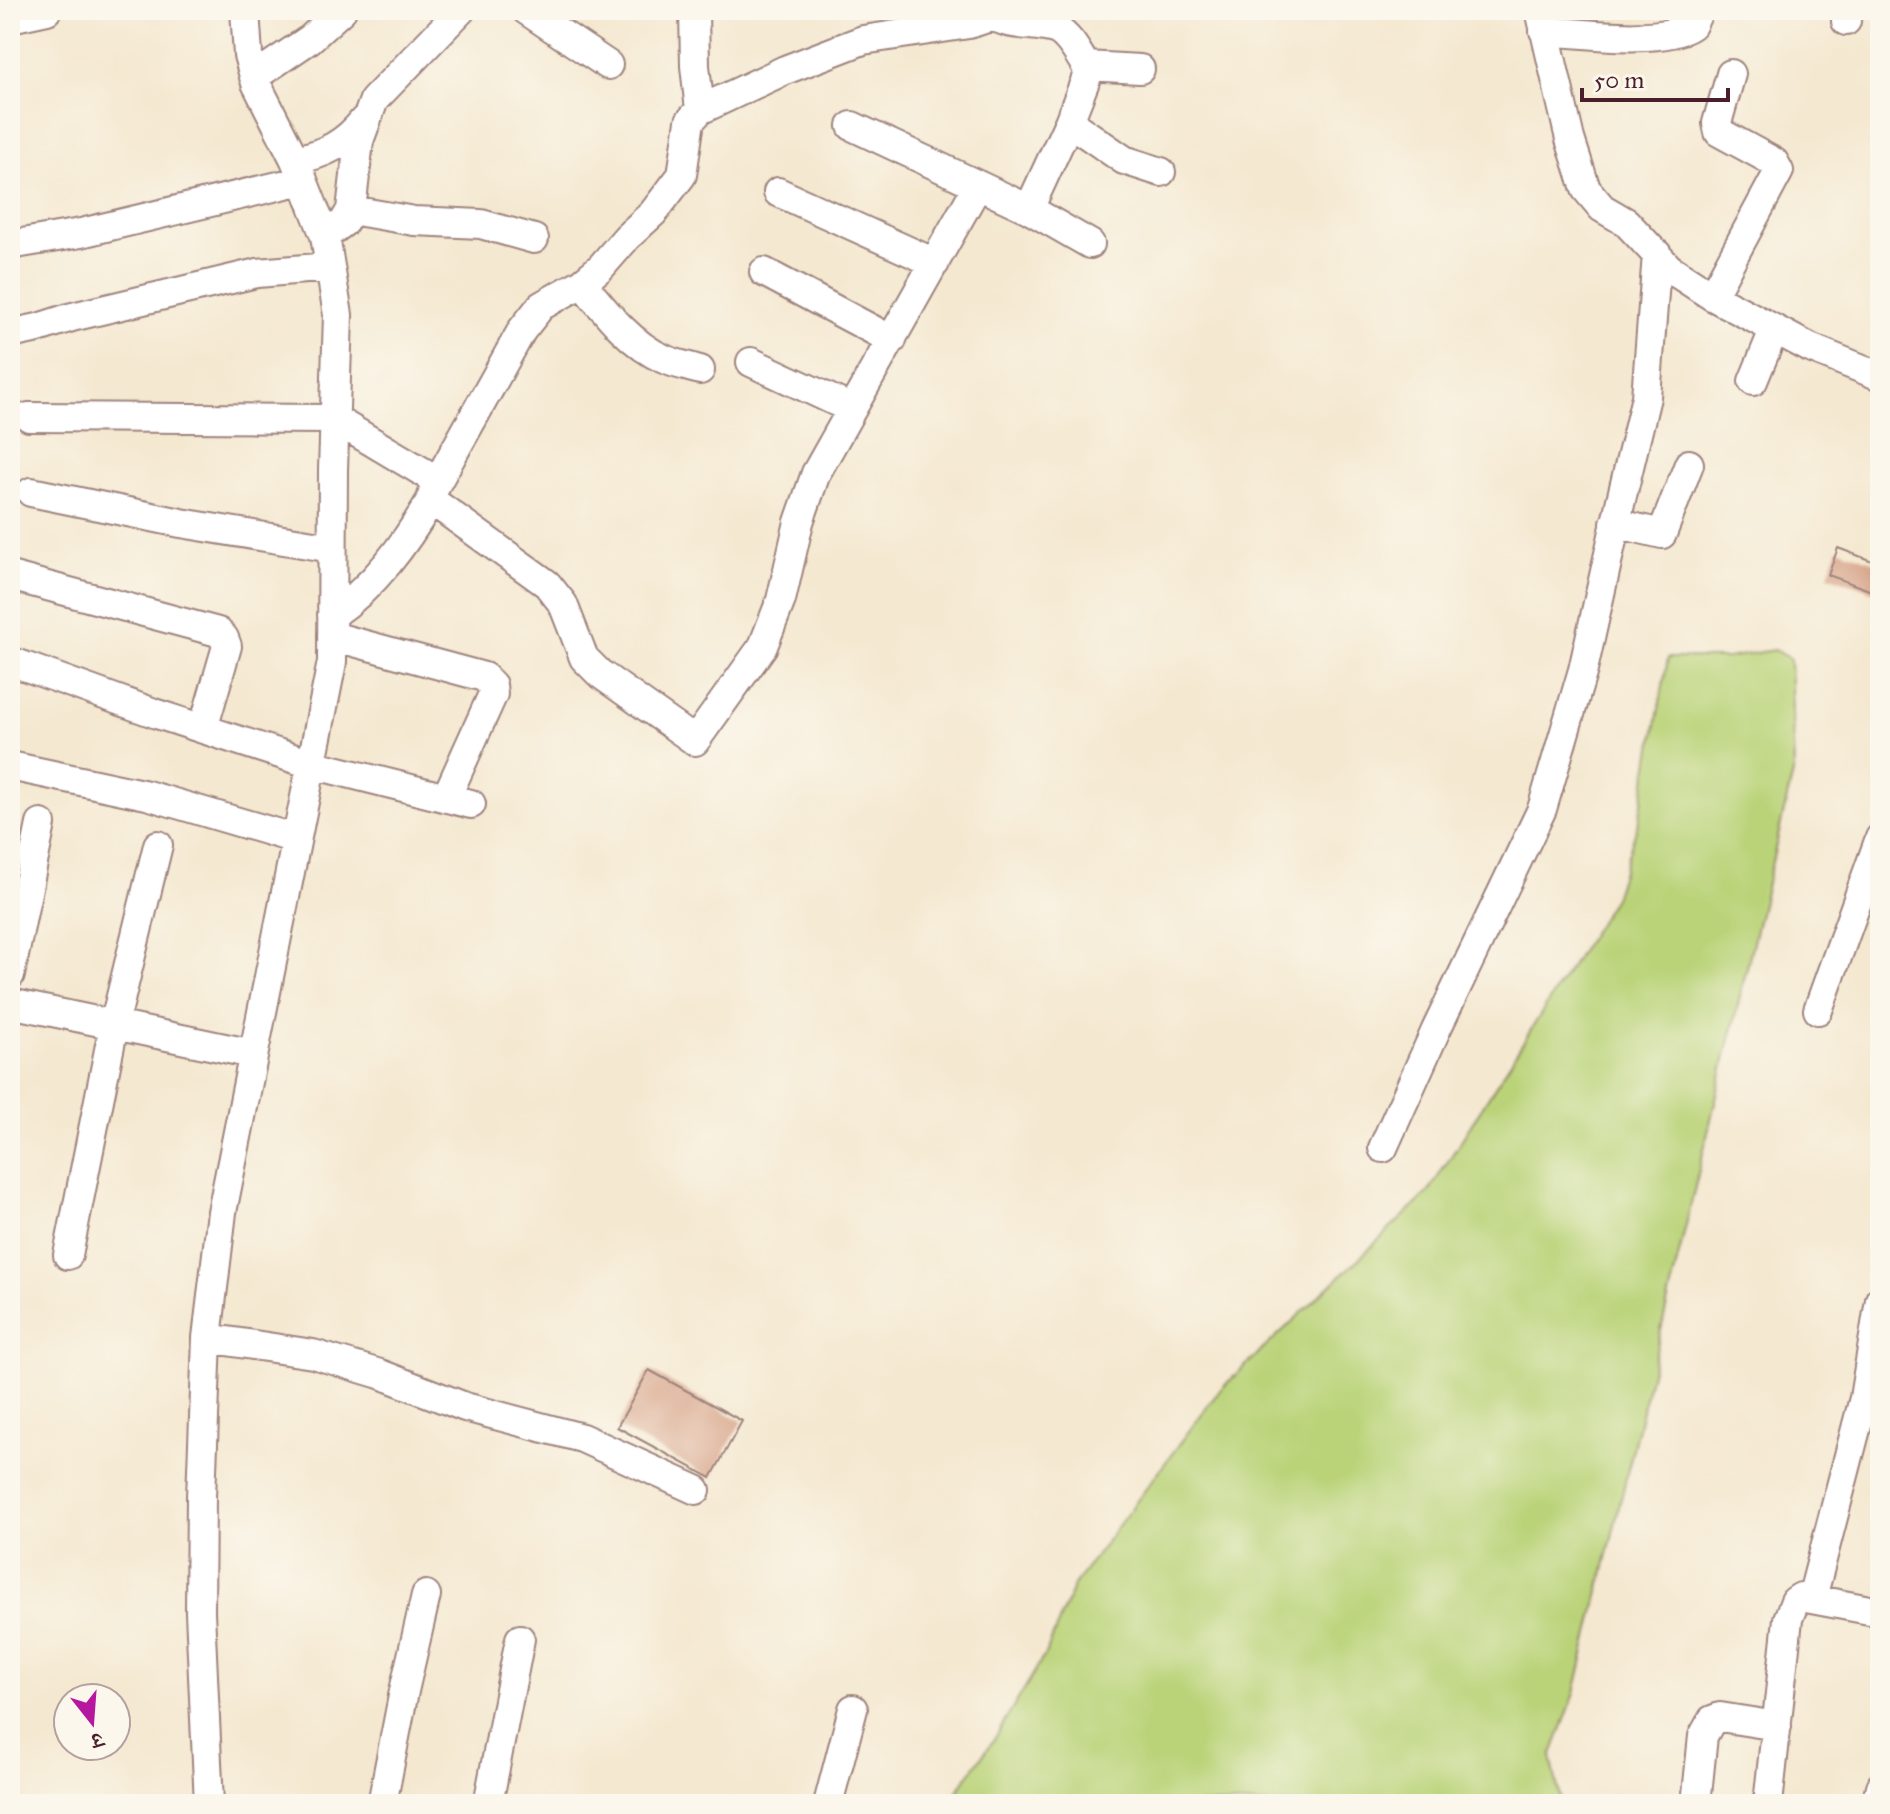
<svg xmlns="http://www.w3.org/2000/svg" width="1890" height="1814" font-family="'IM FELL Great Primer','Noto Serif Devanagari',serif">
<style>
.green{fill:#bad378;stroke:#827952;stroke-width:2}
.building{fill:#d7a388}
.lines{fill:none;stroke-linecap:round;stroke-linejoin:round}
.minor-casing{stroke:#9f847e;stroke-width:32}
.minor{stroke:#fff;stroke-width:28}
</style>
<rect width="100%" height="100%" fill="#fbf7ec"/>
<filter id="ink" filterUnits="userSpaceOnUse"><feTurbulence type="fractalNoise" baseFrequency=".0125" numOctaves="2"/><feDisplacementMap in="SourceGraphic" scale="16" xChannelSelector="R" yChannelSelector="G"/><feConvolveMatrix kernelMatrix="1 2 1 2 8 2 1 2 1" color-interpolation-filters="sRGB"/></filter>
<filter id="wash" filterUnits="userSpaceOnUse"><feTurbulence type="fractalNoise" baseFrequency=".006" numOctaves="4" result="noise"/><feDisplacementMap in="SourceGraphic" scale="32" xChannelSelector="R" yChannelSelector="G"/><feGaussianBlur stdDeviation="1.8" result="paint"/><feColorMatrix in="noise" values="0 0 0 0 0 0 0 0 0 0 0 0 0 0 0 0 0 1.4 0 .05"/><feComposite in="paint" operator="in"/></filter>
<g filter="url(#wash)">
<rect width="100%" height="100%" fill="#f4e8d0"/>
<path class="green" d="M1774 650 1790 659 1794 769 1575 1693 1551 1757 1561 1804H948L995 1738 1047 1651 1074 1585 1219 1391 1428 1193 1614 898 1639 820 1668 658H1727Z"/>
<g id="blocks">
<path class="building" d="M1838 548 1880 564V594L1828 575Z
M649 1370 742 1421 711 1478 617 1427Z"/>
</g>
</g>
<g filter="url(#ink)">
<use href="#blocks" fill-opacity="0" stroke="#9f847e" stroke-width="2"/>
<g class="lines">
<defs>
<path id="minor" d="M526 10 608 65
M694 10 695 66 700 110
M988 10C1003 30 1036 21 1057 30 1070 37 1078 54 1086 66L1140 69
M1540 10 1570 139 1586 189 1602 208 1626 222 1669 268 1712 296 1810 348 1880 376
M10 18 47 10
M1846 21 1847 10
M1544 31C1580 33 1664 45 1692 25L1699 10
M1091 66 1069 122 1124 160 1161 172
M254 77 310 39 342 10
M1069 122 1029 209 1090 244
M852 126 1029 209
M295 160C325 154 345 144 364 120
M778 192 935 263
M351 210 414 221 481 224 534 239
M325 236 344 222 351 210 359 141 374 100 461 10
M10 245 81 233 303 180
M764 272 892 340
M582 283C604 310 631 345 664 359 675 364 688 366 700 370
M1712 296 1779 171 1774 162 1719 132 1717 123 1731 74
M10 334 38 328 72 317 257 273 330 267
M751 362 852 409
M1753 381 1774 330
M29 417 334 419 428 475 435 486 431 500 547 584 563 604 584 658 599 673 695 741 763 646 781 600 799 522 816 473 978 185
M435 486 522 330 541 306 582 283 601 267 627 237 653 213 682 175 690 121 700 110 785 70 863 40 969 24 993 16
M31 492 181 523 332 548
M1615 523 1662 534 1689 464
M10 576 218 632 224 638 227 646 203 729
M332 615C375 586 405 544 431 500
M332 636 484 677 492 685 493 694 446 798
M10 661 157 714 311 764 471 804
M10 766 147 795 296 839
M10 975 41 824
M10 1003 253 1054
M1818 1010 1880 838
M1383 1148 1436 1030 1542 809 1583 670 1621 500 1646 397 1657 254
M68 1255 114 1025 158 845
M1880 1300 1864 1398 1880 1402
M207 1338 313 1354 380 1374 465 1407 582 1438 696 1490
M1812 1598 1864 1398
M209 1804 200 1612 201 1497 207 1338 222 1212 332 662 333 470 338 315 325 236 295 160 256 83 248 55 245 10
M382 1804 404 1691 426 1595
M488 1804 520 1639
M828 1804 853 1709
M1696 1804 1703 1736 1712 1720 1720 1717 1777 1726
M1768 1804 1788 1619 1795 1601 1801 1597 1880 1612
M1876 1804 1880 1787"/>
</defs>
<use href="#minor" class="minor-casing"/>
<use href="#minor" class="minor"/>
</g>
</g>
<rect width="1890" height="1814" fill="none" stroke="#fbf7ec" stroke-width="40"/>
<g transform="translate(92 1722) rotate(163)"><circle r="38" fill="#fbf7ec" stroke="#b4a19f" stroke-width="2"/>
<path d="M0-6L14 30L0 20L-14 30Z" fill="#b5179e"/>
<text y="-12" font-size="22" font-weight="bold" text-anchor="middle" fill="#4a1f2b">उ</text>
</g>
<path d="M1582 88v12h146v-12" fill="none" stroke="#4a1f2b" stroke-width="4"/>
<text x="1594" y="88" font-size="24" fill="#4a1f2b" stroke="#fbf7ec" stroke-width="6" paint-order="stroke">50 m</text>
</svg>
